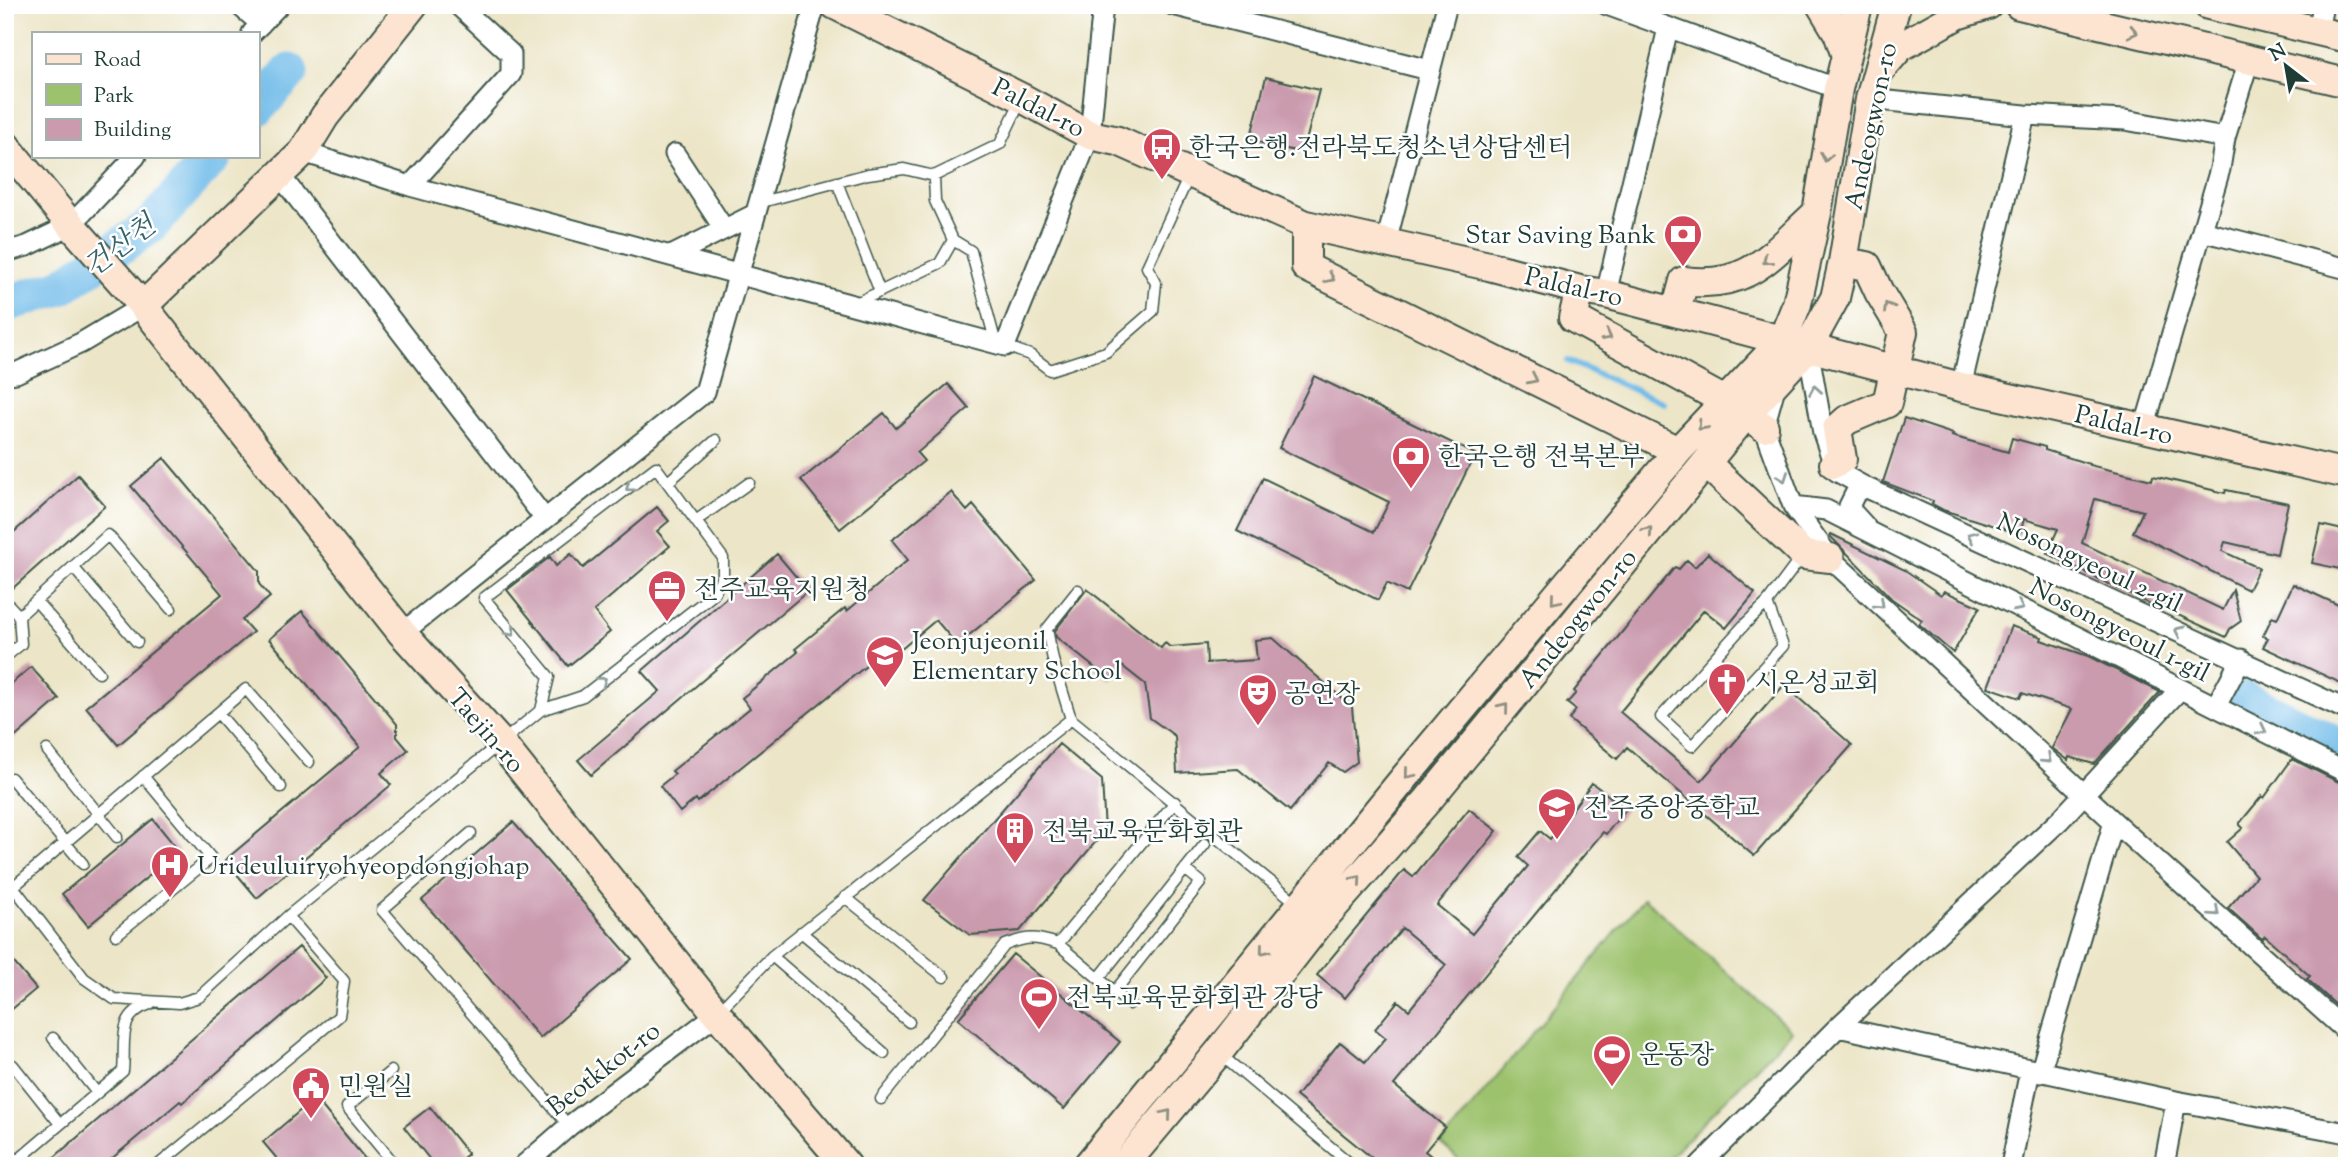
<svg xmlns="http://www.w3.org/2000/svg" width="2352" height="1171" font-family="'Sorts Mill Goudy','Noto Serif KR',serif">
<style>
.green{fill:#9dc26d;stroke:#5e8050;stroke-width:2}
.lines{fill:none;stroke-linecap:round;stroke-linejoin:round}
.stream{stroke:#70bbe9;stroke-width:6}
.river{stroke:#70bbe9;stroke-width:37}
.building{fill:#ca9aad}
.lane-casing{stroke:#3e564a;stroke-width:13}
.street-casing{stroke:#3e564a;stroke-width:23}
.secondary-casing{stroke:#3e564a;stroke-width:32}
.lane{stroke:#fff;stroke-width:10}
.street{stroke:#fff;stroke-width:19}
.secondary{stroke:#fde4d0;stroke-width:28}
.oneway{stroke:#8e9082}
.oneway2{stroke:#8f9e9a}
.labels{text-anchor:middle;stroke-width:5;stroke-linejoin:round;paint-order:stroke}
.street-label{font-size:26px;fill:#1f3d34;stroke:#fff}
.poi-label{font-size:26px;fill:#1f3d34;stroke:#fff;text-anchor:start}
.water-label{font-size:28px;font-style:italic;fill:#37636a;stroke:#fff}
</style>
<rect width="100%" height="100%" fill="#fff"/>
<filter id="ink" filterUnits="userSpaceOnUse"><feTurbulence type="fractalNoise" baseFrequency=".0143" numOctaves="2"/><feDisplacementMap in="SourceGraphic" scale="14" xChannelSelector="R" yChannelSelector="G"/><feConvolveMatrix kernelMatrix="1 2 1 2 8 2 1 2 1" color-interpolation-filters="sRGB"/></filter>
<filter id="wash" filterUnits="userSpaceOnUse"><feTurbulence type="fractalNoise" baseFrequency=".00686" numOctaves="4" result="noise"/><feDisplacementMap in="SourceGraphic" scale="28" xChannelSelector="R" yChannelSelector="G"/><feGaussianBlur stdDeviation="1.57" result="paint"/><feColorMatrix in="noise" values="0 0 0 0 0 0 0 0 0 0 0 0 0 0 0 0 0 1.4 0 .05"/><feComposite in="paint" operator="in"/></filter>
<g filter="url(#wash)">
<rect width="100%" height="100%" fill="#ece5c7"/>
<path class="green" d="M1644 898 1792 1031 1661 1166H1466L1441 1144Z"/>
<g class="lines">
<path class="stream" d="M1568 361 1664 403
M2236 695 2246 700"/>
<path class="river" d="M257 108 290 72
M5 304 61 287 150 226 214 156
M2246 700 2347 750"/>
</g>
<g id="blocks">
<path class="building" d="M1266 77 1319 90 1303 153 1250 140Z
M1314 376 1475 454 1407 593 1387 583 1378 600 1237 531 1263 478 1374 532 1389 502 1279 448Z
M948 384 969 408 917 453 924 461 840 529 801 480 884 413 896 428Z
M1904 418 1953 434 1952 436 2008 452 2012 438 2045 447V450L2089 464V465L2152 480 2153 476 2225 493 2226 490 2288 503 2277 554 2225 542 2222 551 2259 568 2248 590 2133 532 2143 511 2095 499 2082 543 2223 610 2233 590 2241 621 2230 629 2226 637 2154 604 2153 606 2047 553 2058 529 2024 519 2020 534 1943 510 1932 504 1933 501 1883 482Z
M164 458 259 571V584L270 597 242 620 253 632 118 745 86 707 222 594 131 486Z
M78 475 105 506 13 588 5 578V540Z
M951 492 967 511 973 505 1036 580 957 645 936 620 893 656 887 649 698 802 696 799 680 812 660 786 675 774 672 771 750 708 742 698 798 652 795 649 845 608 847 611 908 560 892 540Z
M657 507 669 521 657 531 670 546 594 611 610 632 568 666 507 590 550 557 556 566 571 554 583 568Z
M2321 525 2347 531 2340 569 2312 563Z
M1831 534 1905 570 1941 595 1944 591 1980 607 1953 653 1919 624 1922 620 1892 599 1830 536Z
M1708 553 1755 593 1726 628 1704 610 1620 712 1701 781 1784 685 1852 745 1754 856 1627 747 1617 759 1569 719 1576 710 1567 703 1576 693 1574 691 1675 567 1679 569 1687 560 1695 567Z
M777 554 808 591 591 775 578 760 660 691 642 671Z
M2293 584 2347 609V686L2263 647 2268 638 2263 636 2272 617 2277 619Z
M1087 589 1161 648 1165 643 1170 647 1206 644 1207 663 1257 660 1255 640 1273 638 1352 707 1357 762 1343 772 1329 763 1290 811 1238 769 1177 773 1175 736 1150 718 1145 684 1122 666 1110 680 1056 637 1055 631Z
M302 611 397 724V737L408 750 381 773 391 785 257 898 225 860 360 747 269 639Z
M2011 626 2042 637 2041 640 2088 656 2160 692 2094 764 2069 757 2068 760 2052 748 2072 709 2022 693 2020 698 1988 687Z
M31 667 59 699 5 746V689Z
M1059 744 1102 780 1105 831 1020 931 970 935 924 900Z
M2292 759 2347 786V1015L2307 979 2310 976 2265 936 2262 939 2228 908 2256 876 2227 842 2243 828 2239 824 2262 796 2264 798Z
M1592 783 1626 809 1606 834 1603 832 1394 1085 1445 1127 1425 1151 1443 1166H1382L1296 1096 1340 1042 1365 1062 1386 1038 1375 1029 1398 1001 1409 1010 1446 965 1402 928 1345 998 1317 975 1404 870 1413 877 1469 809 1497 831 1437 905 1472 934 1528 866 1518 857 1540 831 1550 839Z
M153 819 179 851 88 926 62 894Z
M513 822 632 959 540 1038 422 900Z
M299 947 326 978 182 1103 180 1101 103 1166H44Z
M5 952 36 989 5 1015Z
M1013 954 1120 1042 1064 1109 958 1019Z
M315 1098 371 1166H283L263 1142Z
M430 1107 468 1154 453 1166H435L404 1127Z"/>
</g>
</g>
<g filter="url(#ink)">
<use href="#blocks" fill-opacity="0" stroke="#3e564a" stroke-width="2"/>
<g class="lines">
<defs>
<path id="lane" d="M934 176 935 201 953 240 971 251 996 344
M837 182 880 292
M758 203 868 174 904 169 934 176 1000 144 1021 100
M854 304 940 263 953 240
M1005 346 1030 355 1050 370 1106 352 1153 311 1156 283 1147 267 1190 174
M668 482 716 440
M697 520 749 483
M73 567 137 642
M5 601 19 616
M36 601 99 673
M1767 603 1783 646 1692 746 1661 717 1745 624 1767 603 1803 555
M5 657 21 644 19 616 108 535 171 609
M218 713 281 787
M1071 719 1053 660 1047 629 1078 590
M47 750 117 837
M11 778 83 864
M471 833 382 910 569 1126
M5 876 84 978 114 999 179 1003 199 997 288 916 541 710 583 696 714 594 723 574V558L656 467 484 598 549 677 541 710
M13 887 246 689 309 762
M845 897 944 977
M801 932 909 1022
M116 935 211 858 143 776
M1058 944 1129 1004
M772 956 884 1053
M1099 978 1205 844
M1115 991 1201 882 1185 869
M719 1011 772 956 1071 719 1298 904
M53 1038 97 1093
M1221 1055 1353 1166
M13 1065 60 1124
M391 1071 347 1107 396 1166
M881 1099 1005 945C1028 936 1036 937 1058 944L1175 802
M5 1148 16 1161
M11 1166 123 1071C126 1042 116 1015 150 1004
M157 1166 339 1016 344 981 288 916"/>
<path id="street" d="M239 5 261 24
M1173 5 1429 70
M1607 5 1838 89
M2318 31 2323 5
M252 33 279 5
M1870 99 2025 115 1961 387
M2025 115 2125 120 2225 138
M303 152 410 186 1005 346 1090 135 1103 5
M675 154 724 229
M279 174 545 519
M410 186 511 74V54L458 5
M2202 231 2347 269
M1386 243 1447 5
M5 252 27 246 71 225 136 156
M671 256 755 214
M1606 294 1668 28
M1808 347 1823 433 1836 471 1865 487 2347 710
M5 375 16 373 81 343 143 306
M1776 384 1764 427 1793 506 1830 558 2114 822 2347 1032
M2144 429 2220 169 2225 138 2249 60
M1793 506 1826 510 2347 773
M1865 526 1854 514 1849 506 1855 494 1865 487
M402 633 705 392 815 5
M2216 706 2241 659
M1838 1027 2176 1101 2347 1133
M2040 1073 2114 822
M523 1166 569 1126 717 1014
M1699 1166 1838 1027 2060 820 2180 689
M2011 1166 2030 1070
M2164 1166 2176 1101"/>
<path id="secondary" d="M835 5 1022 98 1090 135 1118 141 1306 225 1489 266 1580 290 1606 294 1961 387 2347 474
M1821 5 1838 33 1846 56
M2019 5 2347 83
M2208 5 2347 38
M1881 69 1900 47 1957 15 1988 5
M5 145 71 225 143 306 402 633 501 743 717 1014 847 1166
M1306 225V267L1678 451
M1580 290 1573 318 1725 401 1764 427
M143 306 303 152 325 116 413 5
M1676 311 1684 281C1751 290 1772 253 1817 213
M1707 464 1804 555 1830 558
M1834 464 1842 459 1837 429 1847 420 1887 403 1903 332 1879 292 1867 266 1843 262
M1087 1166 1406 776 1678 451 1782 341 1797 304 1817 213 1838 89 1858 5
M1123 1166 1218 1053 1322 920 1428 800 1747 413 1808 347 1835 298 1843 262 1870 99 1896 5"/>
</defs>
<use href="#lane" class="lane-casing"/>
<use href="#street" class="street-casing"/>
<use href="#secondary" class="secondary-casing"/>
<use href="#lane" class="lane"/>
<use href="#street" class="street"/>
<use href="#secondary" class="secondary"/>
</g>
<defs><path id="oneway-chevron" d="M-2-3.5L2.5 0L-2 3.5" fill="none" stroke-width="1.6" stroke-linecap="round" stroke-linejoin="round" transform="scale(1.75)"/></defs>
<g class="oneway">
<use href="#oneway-chevron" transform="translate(2133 32) rotate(13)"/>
<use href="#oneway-chevron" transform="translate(1826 157) rotate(100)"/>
<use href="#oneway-chevron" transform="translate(1767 260) rotate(140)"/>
<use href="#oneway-chevron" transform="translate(1330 278) rotate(26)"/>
<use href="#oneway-chevron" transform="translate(1888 307) rotate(-121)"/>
<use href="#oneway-chevron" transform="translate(1607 336) rotate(29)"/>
<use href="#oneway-chevron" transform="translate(1533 379) rotate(26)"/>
<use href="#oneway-chevron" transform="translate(1702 426) rotate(133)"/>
<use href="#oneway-chevron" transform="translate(1648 531) rotate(-49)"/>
<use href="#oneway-chevron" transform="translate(1555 600) rotate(130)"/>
<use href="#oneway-chevron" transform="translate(1504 707) rotate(-51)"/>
<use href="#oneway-chevron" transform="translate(1409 774) rotate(130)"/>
<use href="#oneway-chevron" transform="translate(1357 880) rotate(-49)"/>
<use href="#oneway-chevron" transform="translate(1264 950) rotate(129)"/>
<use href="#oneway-chevron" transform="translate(1167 1114) rotate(-50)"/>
</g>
<g class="oneway2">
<use href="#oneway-chevron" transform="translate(1815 390) rotate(-100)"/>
<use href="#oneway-chevron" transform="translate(1783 477) rotate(70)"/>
<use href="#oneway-chevron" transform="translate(630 487) rotate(143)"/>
<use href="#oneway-chevron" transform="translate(1972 536) rotate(-155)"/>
<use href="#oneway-chevron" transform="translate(1880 604) rotate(43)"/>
<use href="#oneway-chevron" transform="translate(2019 607) rotate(27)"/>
<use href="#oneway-chevron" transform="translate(2179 631) rotate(-155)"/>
<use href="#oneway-chevron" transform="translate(511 632) rotate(51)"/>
<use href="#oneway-chevron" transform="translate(602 681) rotate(-38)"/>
<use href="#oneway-chevron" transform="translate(2262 730) rotate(27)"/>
<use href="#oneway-chevron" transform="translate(2047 759) rotate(43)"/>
<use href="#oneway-chevron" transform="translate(2215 912) rotate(42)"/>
</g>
</g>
<defs>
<symbol id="bus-pin" viewBox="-11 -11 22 30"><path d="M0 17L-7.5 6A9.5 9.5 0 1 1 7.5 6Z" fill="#d1495b" stroke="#fff"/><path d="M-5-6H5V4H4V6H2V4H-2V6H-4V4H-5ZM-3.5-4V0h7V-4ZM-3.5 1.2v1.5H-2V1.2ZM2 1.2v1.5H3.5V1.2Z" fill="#fff"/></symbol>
<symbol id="bank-pin" viewBox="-11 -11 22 30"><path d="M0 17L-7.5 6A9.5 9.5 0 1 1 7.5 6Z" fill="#d1495b" stroke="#fff"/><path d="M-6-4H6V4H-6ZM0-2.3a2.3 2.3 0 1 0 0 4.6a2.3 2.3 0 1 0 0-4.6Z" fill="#fff"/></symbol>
<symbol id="office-pin" viewBox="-11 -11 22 30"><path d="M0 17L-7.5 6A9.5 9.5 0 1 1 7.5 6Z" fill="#d1495b" stroke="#fff"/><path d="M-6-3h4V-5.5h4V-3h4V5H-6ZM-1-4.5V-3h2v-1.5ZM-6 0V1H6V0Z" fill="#fff"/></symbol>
<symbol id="school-pin" viewBox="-11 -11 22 30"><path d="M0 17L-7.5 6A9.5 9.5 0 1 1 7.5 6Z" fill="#d1495b" stroke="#fff"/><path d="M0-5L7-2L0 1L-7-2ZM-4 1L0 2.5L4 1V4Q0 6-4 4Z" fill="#fff"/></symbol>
<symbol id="church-pin" viewBox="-11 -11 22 30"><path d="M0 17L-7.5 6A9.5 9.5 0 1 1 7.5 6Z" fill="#d1495b" stroke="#fff"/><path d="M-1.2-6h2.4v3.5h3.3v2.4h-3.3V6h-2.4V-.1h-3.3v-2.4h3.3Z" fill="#fff"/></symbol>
<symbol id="theatre-pin" viewBox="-11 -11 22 30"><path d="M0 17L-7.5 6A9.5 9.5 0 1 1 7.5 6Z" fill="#d1495b" stroke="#fff"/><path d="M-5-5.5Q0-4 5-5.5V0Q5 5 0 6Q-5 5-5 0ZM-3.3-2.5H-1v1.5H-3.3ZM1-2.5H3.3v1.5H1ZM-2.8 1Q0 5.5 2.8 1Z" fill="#fff"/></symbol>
<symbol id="building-pin" viewBox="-11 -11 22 30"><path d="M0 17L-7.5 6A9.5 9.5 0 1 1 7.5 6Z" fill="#d1495b" stroke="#fff"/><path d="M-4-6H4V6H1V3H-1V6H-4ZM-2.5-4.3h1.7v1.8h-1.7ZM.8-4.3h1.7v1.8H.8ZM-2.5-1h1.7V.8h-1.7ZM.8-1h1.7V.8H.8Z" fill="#fff"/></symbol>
<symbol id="hospital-pin" viewBox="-11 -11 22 30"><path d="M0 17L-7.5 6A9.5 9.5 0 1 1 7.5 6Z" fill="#d1495b" stroke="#fff"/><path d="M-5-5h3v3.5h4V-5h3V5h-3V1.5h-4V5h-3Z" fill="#fff"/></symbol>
<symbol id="stadium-pin" viewBox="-11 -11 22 30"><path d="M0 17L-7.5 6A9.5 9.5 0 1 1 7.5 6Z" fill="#d1495b" stroke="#fff"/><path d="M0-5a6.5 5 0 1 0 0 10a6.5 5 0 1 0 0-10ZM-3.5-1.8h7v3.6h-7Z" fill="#fff"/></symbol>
<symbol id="civic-pin" viewBox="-11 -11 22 30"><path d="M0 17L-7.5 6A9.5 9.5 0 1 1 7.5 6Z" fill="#d1495b" stroke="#fff"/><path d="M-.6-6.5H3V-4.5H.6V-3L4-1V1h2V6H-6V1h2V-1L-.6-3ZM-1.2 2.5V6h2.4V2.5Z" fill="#fff"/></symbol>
</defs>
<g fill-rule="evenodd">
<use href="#bus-pin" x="1140" y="125" width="44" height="60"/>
<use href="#bank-pin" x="1661" y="212" width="44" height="60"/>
<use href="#bank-pin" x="1389" y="434" width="44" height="60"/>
<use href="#office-pin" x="645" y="567" width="44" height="60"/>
<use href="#school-pin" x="863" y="633" width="44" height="60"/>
<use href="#church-pin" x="1705" y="660" width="44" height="60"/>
<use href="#theatre-pin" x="1236" y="671" width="44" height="60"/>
<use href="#school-pin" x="1535" y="785" width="44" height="60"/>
<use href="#building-pin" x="993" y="809" width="44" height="60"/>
<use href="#hospital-pin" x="148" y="843" width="44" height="60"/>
<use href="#stadium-pin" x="1017" y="975" width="44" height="60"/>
<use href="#stadium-pin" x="1590" y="1032" width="44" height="60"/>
<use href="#civic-pin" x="289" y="1064" width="44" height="60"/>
</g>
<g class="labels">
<g class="street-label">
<text transform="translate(1039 107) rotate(27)" y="9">Paldal-ro</text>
<text transform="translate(1870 126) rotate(-78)" y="9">Andeogwon-ro</text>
<text transform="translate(1574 286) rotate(13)" y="9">Paldal-ro</text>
<text transform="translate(2124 424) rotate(13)" y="9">Paldal-ro</text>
<text transform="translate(2090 562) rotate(25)" y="9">Nosongyeoul 2-gil</text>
<text transform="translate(1577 618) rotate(-51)" y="9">Andeogwon-ro</text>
<text transform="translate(2120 629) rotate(27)" y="9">Nosongyeoul 1-gil</text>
<text transform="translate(487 730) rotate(49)" y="9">Taejin-ro</text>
<text transform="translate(603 1068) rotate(-38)" y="9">Beotkkot-ro</text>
</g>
<g class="poi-label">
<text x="1189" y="156">한국은행.전라북도청소년상담센터</text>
<text x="1656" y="243" text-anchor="end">Star Saving Bank</text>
<text x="1438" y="465">한국은행 전북본부</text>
<text x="694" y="598">전주교육지원청</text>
<text x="912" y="649">Jeonjujeonil<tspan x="912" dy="30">Elementary School</tspan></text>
<text x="1754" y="691">시온성교회</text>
<text x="1285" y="702">공연장</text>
<text x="1584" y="816">전주중앙중학교</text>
<text x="1042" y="840">전북교육문화회관</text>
<text x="197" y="874">Urideuluiryohyeopdongjohap</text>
<text x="1066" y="1006">전북교육문화회관 강당</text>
<text x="1639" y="1063">운동장</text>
<text x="338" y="1095">민원실</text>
</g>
<g class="water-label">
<text transform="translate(119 245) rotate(-37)" y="10">건산천</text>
</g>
</g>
<rect width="2352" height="1171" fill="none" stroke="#fff" stroke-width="28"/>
<rect x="32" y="32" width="228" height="126" fill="#ffffff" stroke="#a5b1ae" stroke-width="2"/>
<rect x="46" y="54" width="35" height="10" fill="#fde4d0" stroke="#a5b1ae" stroke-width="2"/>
<text x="94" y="66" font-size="21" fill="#1f3d34">Road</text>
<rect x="46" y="84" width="35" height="21" fill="#9dc26d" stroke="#a5b1ae" stroke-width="2"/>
<text x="94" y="102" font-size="21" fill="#1f3d34">Park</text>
<rect x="46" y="119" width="35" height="21" fill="#ca9aad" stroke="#a5b1ae" stroke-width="2"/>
<text x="94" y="136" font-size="21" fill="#1f3d34">Building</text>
<g transform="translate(2286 66) rotate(329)" stroke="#ffffff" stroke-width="5" paint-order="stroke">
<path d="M0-5L12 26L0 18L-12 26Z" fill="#1f3d34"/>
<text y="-10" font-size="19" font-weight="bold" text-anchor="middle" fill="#1f3d34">N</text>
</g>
</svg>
